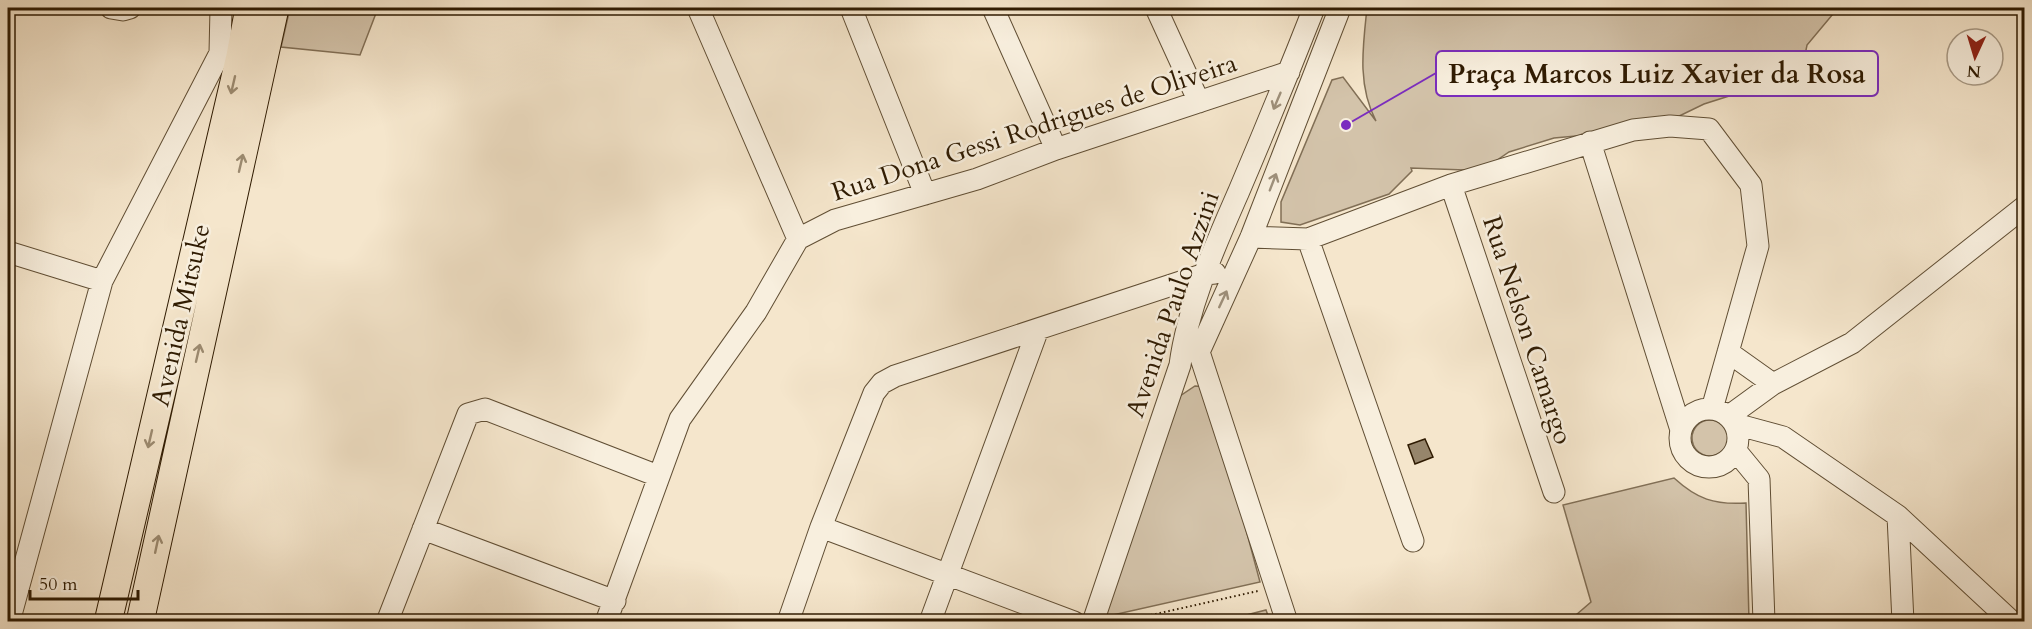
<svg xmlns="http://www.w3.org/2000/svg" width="2032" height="629" font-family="Cardo,serif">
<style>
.green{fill:#d3c3aa;stroke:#816f56;stroke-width:1.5}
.building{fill:#96856b;stroke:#2f1b02;stroke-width:1.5}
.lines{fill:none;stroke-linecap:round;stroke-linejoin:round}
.minor-casing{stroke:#604e34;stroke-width:23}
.major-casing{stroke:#2f1b02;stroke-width:29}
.path{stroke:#2f1b02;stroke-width:2;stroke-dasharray:1.5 3;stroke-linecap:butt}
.minor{stroke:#f8efde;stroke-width:21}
.major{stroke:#f5e6cc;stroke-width:27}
.oneway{stroke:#9c8b71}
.oneway2{stroke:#9e907b}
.labels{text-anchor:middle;stroke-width:5;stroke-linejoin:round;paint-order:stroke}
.street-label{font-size:26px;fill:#2f1b02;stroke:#f8efde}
.leader{fill:none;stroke:#7b2cbf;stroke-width:2}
.callout-dot{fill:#7b2cbf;stroke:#f8efde;stroke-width:2}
.callout{fill:#f8efde;stroke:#7b2cbf;stroke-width:2}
.callout-label{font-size:27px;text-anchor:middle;font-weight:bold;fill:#2f1b02}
</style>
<rect width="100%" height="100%" fill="#f5e6cc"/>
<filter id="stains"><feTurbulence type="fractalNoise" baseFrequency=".00333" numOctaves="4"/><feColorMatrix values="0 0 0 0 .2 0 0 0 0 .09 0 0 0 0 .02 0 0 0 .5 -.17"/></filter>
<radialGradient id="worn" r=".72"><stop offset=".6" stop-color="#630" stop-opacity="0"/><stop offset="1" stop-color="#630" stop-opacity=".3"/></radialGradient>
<path class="green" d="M290 8H378L360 55 281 47Z
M1367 8H1838L1807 45 1803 65 1793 68 1748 90 1704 104 1636 137 1602 138 1576 136 1554 138 1509 152 1487 167 1465 170 1411 168 1412 171 1389 194 1300 225 1281 222V202L1332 80 1343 77 1376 121C1357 85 1363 46 1367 8Z
M1195 386 1208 387 1260 582 1104 617 1180 396Z
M1692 438a18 18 0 1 1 36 0a18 18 0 1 1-36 0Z
M1674 478C1697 499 1714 505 1746 503L1749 621H1569L1591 602 1563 505Z
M1266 610 1270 621H1223Z"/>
<path class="building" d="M1425 439 1433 457 1415 464 1408 445Z"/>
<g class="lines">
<defs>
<path id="minor" d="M111 8 123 10 130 8
M698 8 798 239
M851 8 925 194
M993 8 1056 149
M1156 8 1199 102
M220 53 221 8
M1590 142 1681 430
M1451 185 1554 492
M1251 237 1308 239 1451 185 1633 130 1670 126 1709 129 1751 185 1758 246 1712 409
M798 239 835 220 977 179 1056 149 1289 72
M1308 239 1413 541
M8 252 102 281
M1728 352 1773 384
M1680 438a29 29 0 1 1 58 0a29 29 0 1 1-58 0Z
M1729 416 1773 384 1852 343 2024 207
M1735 424 1783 437 1898 516 2012 622
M1736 451 1759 479 1764 622
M1898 516 1903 622
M821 527 1074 622
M423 529 615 601
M9 622 102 281 220 53 254 57
M387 622 468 414 485 409 658 476
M606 622 680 419 756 312 798 239
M788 622 821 527 874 393 882 383 895 376 1205 274 1215 273
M930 622 1038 329
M1093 622 1180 365C1188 305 1215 246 1239 191 1265 130 1290 69 1314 8
M1287 622 1199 352 1251 237 1340 8"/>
<path id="major" d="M108 622 240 56 249 8
M140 622 275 8"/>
</defs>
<use href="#minor" class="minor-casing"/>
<use href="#major" class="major-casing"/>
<path class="path" d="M1120 622 1258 591"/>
<use href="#minor" class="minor"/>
<use href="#major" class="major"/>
</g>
<defs><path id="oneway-shaft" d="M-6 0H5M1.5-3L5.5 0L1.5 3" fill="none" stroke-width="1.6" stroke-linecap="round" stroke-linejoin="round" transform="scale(1.5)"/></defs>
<g class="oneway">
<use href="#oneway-shaft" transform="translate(233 85) rotate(103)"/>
<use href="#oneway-shaft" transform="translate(241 163) rotate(-77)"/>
<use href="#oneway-shaft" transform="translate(198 353) rotate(-77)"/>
<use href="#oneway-shaft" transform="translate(150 439) rotate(103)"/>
<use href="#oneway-shaft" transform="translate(157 544) rotate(-78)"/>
</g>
<g class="oneway2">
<use href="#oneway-shaft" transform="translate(1277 101) rotate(113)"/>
<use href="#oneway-shaft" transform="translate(1273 182) rotate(-69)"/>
<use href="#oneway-shaft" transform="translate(1223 299) rotate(-65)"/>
</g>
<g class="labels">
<g class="street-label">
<text transform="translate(1034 127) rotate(-18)" y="9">Rua Dona Gessi Rodrigues de Oliveira</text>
<text transform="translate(1172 304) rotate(-71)" y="9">Avenida Paulo Azzini</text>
<text transform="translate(180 315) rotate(-77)" y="9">Avenida Mitsuke</text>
<text transform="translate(1528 330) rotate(72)" y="9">Rua Nelson Camargo</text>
</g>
</g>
<path class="leader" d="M1346 125L1436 73"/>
<circle class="callout-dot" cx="1346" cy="125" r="6"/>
<rect class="callout" x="1436" y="51" width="442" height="45" rx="6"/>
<g class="callout-label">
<text x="1657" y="83">Praça Marcos Luiz Xavier da Rosa</text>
</g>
<rect width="2032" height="629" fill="none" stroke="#f5e6cc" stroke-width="30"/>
<rect x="9" y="9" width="2014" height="611" fill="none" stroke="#2f1b02" stroke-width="3"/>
<rect x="15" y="15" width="2002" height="599" fill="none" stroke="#2f1b02" stroke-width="1.5"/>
<g transform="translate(1975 57) rotate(184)"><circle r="28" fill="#f8efde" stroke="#a89a86" stroke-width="1.5"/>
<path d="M0-4.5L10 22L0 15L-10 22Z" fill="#8f2418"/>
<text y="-9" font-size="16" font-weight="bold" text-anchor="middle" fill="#2f1b02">N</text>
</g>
<path d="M30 590v9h108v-9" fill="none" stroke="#2f1b02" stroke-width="3"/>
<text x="39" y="590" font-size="18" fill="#2f1b02" stroke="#f8efde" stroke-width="4.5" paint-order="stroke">50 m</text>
<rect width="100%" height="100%" filter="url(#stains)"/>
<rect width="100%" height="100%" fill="url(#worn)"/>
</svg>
